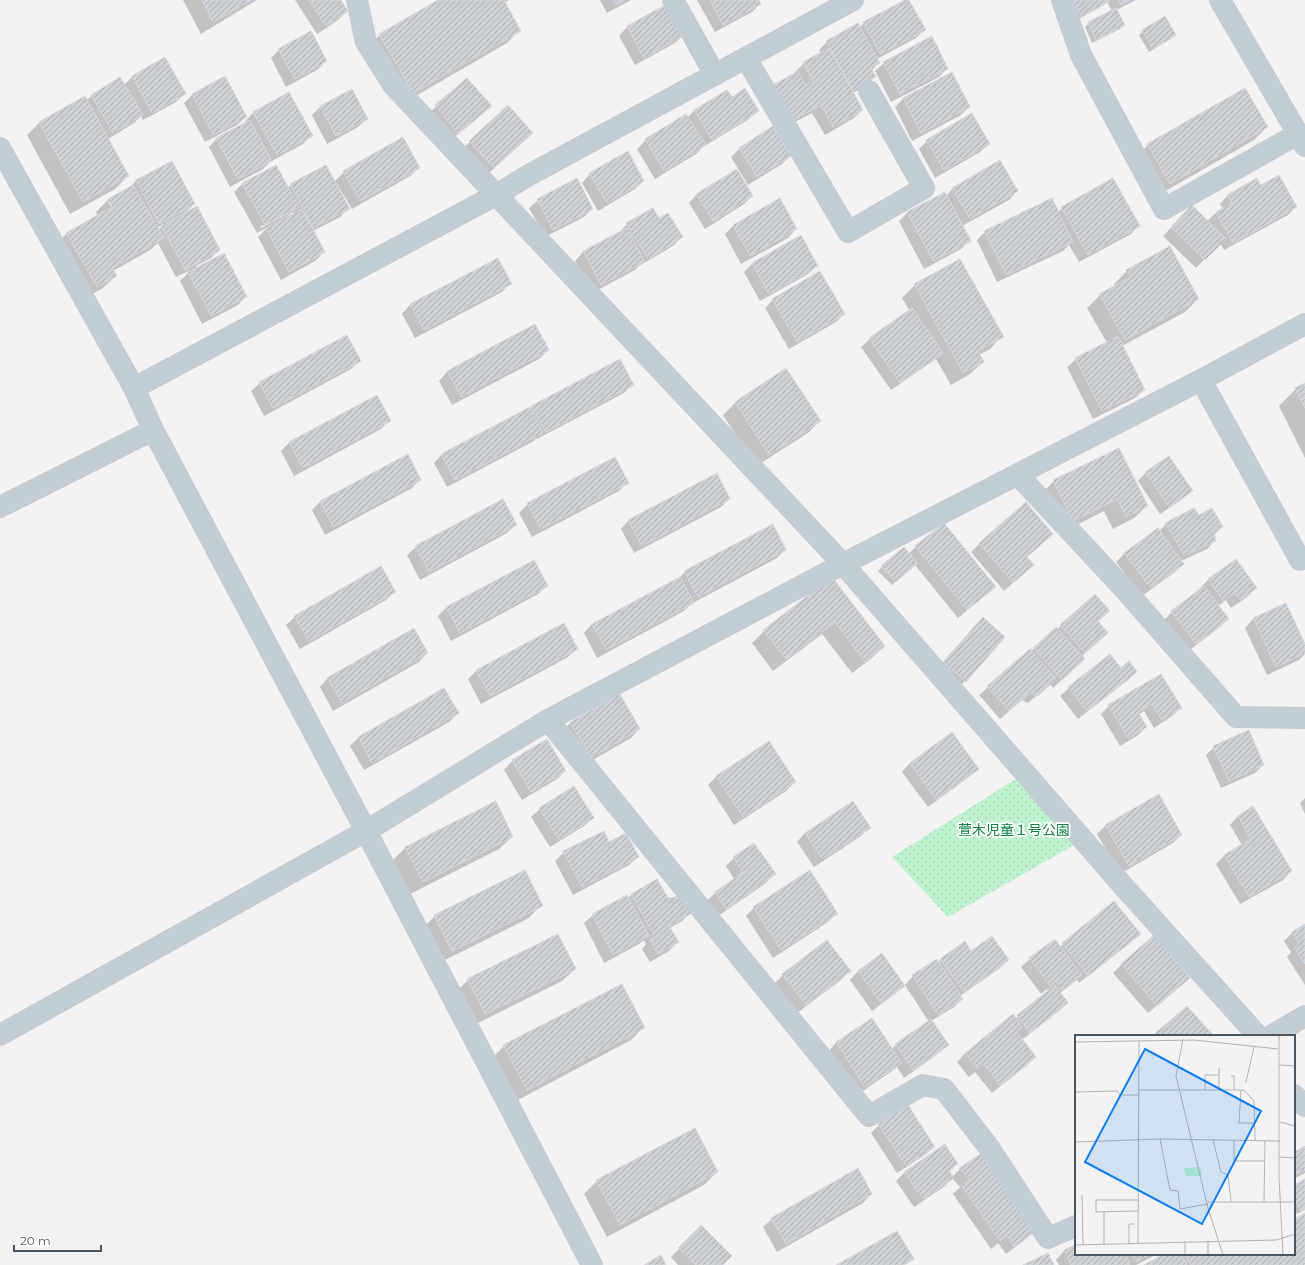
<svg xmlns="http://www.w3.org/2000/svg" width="1305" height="1265" font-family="Montserrat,'Noto Sans JP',sans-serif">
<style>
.green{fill:url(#green-dots)}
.shadow{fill:#0003;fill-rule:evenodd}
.building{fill:url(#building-hatch);stroke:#d5d8dd}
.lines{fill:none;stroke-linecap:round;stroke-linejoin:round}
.minor{stroke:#c2cdd4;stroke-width:22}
.labels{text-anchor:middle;stroke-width:3.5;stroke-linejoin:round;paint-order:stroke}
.park-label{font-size:14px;fill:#128344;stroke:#fff}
.inset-road{fill:none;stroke:#afb4b8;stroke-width:1}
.view{fill:#0f7ef1;fill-opacity:0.15;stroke:#0f7ef1;stroke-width:2}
.inset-edge{fill:none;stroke:#485661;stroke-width:2}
</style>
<defs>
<pattern id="green-dots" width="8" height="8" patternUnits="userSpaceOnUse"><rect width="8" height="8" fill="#bff3d0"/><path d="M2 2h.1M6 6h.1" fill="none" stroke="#a6d2b5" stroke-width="1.8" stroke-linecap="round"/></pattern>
<pattern id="building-hatch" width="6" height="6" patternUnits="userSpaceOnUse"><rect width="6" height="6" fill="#cdd1d6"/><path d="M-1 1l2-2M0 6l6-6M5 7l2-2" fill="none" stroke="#a8acb1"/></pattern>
</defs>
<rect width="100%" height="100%" fill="#f4f2f2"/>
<path class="green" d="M1025 773 1083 840 948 917 892 857Z"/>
<path class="shadow" d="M183 0H257L201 34Z
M295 0H339L347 11 338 20 317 34Z
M440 0H509L504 3 520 30 507 43 400 105 367 48 380 35Z
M600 0H631L607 13Z
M697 0H758L760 4 752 12 715 32Z
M907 0H908L924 30 916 38 877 59 879 63 872 70 875 77 867 85 853 93 862 110 854 118 825 135 812 113 784 128 795 72 804 63 821 54 819 50 827 42 860 27 864 23Z
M1070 0H1136L1116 10 1124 25 1120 29 1092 43 1085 27 1089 23 1112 11 1107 2 1104 5 1077 20Z
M667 5 684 35 675 43 635 65 619 36 627 27Z
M1143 31 1175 35 1171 39 1149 52 1139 35Z
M279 50 326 61 317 70 286 87 271 58Z
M164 58 184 94 176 102 143 120 141 116 134 123 108 139 128 176 115 189 70 214 27 135 39 123 86 101 91 96 120 79 124 85 132 77Z
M884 63 947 68 939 77 891 102 875 71Z
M952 74 969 107 961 115 912 141 895 107 903 99Z
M225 77 246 117 237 125 205 142 184 103 192 95Z
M467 79 490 106 450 141 427 115Z
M352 90 367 119 358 127 327 144 312 115 320 107Z
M731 98 757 111 749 119 703 147 696 154 655 179 637 149 646 140 686 116 687 118 695 110Z
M254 112 311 136 303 144 270 162 263 169 230 187 209 147 217 138 246 123 245 121Z
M1267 127 1254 140 1157 196 1135 158 1148 145Z
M772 128 790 156 782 164 748 185 731 157 739 149Z
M523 141 486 176 461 150 470 142Z
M927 141 989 144 980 152 935 178 919 149Z
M171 162 194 204 184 214 219 250 211 258 196 266 197 268 246 296 238 305 202 324 180 281 191 270 176 277 158 243 150 250 113 271 116 276 103 288 84 299 54 247 66 234 98 216 96 212 108 200 129 188 136 181ZM108 202H111L114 212ZM163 224V225L158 230 157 228Z
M419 168 410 176 352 209 337 184 336 185 348 209 340 217 313 231 324 252 315 261 281 280 258 237 268 227 257 233 234 192 243 183 287 188 291 185 334 182 344 172ZM289 211V213L261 228 260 227ZM292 212 294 214 286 218Z
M590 174 643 181 635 189 598 211 582 183Z
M953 188 1017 191 1009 200 962 226 970 240 961 249 924 269 899 221 908 212 946 196Z
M697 194 752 196 744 204 705 229 689 203Z
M1228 195 1296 207 1288 215 1224 250 1220 243 1196 268 1163 236 1192 206 1207 221 1216 213 1223 209 1220 204Z
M538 200 592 209 584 217 545 237 529 208Z
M780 200 796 229 788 238 741 264 725 234 733 226Z
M1062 208 1139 225 1131 234 1079 262 1069 245 1063 251 997 282 977 240 985 232 1057 213Z
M659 220 682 237 673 246 639 266 635 270 592 293 575 261 583 252 619 233 627 224Z
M497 259 510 283 502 292 415 338 402 314 410 305Z
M752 264 817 266 808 274 760 301 744 272Z
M1127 271 1198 299 1185 312 1122 346 1144 390 1135 398 1093 419 1067 367 1076 359 1107 343 1087 308 1100 295 1116 286 1114 284Z
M915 285 1002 336 990 349 979 355 983 362 970 374 951 385 936 359 891 390 861 347 870 339 910 311 902 298Z
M773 300 844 314 836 322 789 349 765 308Z
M534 326 548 350 539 359 452 405 439 381 447 372Z
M360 360 351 369 264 416 251 391 260 383Z
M1305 384V458L1279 406 1296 389Z
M632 385 624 393 537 439 536 438 534 441 447 487 434 463 442 454 532 407Z
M376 396 389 421 381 429 294 476 281 451 289 443Z
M735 403 820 421 808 433 756 466 723 415Z
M407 455 420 479 412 488 325 535 312 510 320 502Z
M1146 472 1191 491 1183 499 1160 514 1138 481Z
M1054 481 1147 506 1134 518 1113 529 1104 511 1061 533 1041 494Z
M628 482 619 491 532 537 519 513 528 504Z
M729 499 721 507 634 553 621 529 629 520Z
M1194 509 1198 516 1222 527 1214 535 1215 540 1207 549 1181 561 1183 564 1175 572 1142 596 1116 562 1125 553 1159 531 1166 524Z
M943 524 995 587 958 618 915 565 892 585 878 571 882 567 908 554Z
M516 525 507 533 420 580 407 555 416 547Z
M1052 534 1026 558 1033 565 1004 591 971 552 980 543Z
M785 550 777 558 691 604 684 611 597 658 584 633 592 624 678 579 685 572Z
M534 561 547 586 538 594 451 641 438 616 446 608Z
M832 579 884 646 871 659 852 673 822 634 773 671 752 643 764 631Z
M1209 579 1255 588 1247 597 1231 608 1226 600 1218 606 1228 619 1220 627 1187 652 1163 621 1172 612 1201 590 1200 588Z
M395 592 386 600 300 649 286 625 295 617Z
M1285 604 1305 646V654L1299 660 1267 675 1245 628 1253 619Z
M563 624 576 649 568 657 481 704 468 679 476 671Z
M1061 626 1098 641 1081 657 1075 668 1053 688 1050 684 1028 703 1022 700 1000 719 979 695 1030 651V652Z
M975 627 965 681 957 689 936 671Z
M427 653 419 662 333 711 320 687 328 678Z
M1120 669 1136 672 1128 680 1078 719 1060 696 1069 688Z
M1161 675 1181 708 1172 716 1154 728 1144 711 1138 715 1146 727 1137 736 1120 746 1101 714 1109 706Z
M444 689 458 713 449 722 364 770 350 746 358 738Z
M619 695 639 729 631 738 582 766 562 732 570 723Z
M952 733 978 769 969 777 928 807 902 772 910 763Z
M547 740 565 771 557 779 522 800 504 770 512 761Z
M1214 747 1263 765 1255 773 1221 788 1206 755Z
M717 776 795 782 786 791 734 825 708 785Z
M1305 798V814L1300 803Z
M853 803 869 828 861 836 814 867 797 842 805 833Z
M1253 807 1291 871 1283 880 1240 904 1216 864 1224 856 1242 845 1230 825 1238 816Z
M540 809 593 818 584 826 550 847 531 817Z
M1105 826 1181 835 1173 843 1120 874 1097 834Z
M603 832 609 843 638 857 629 865 573 895 555 861 564 852Z
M512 837 499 849 410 894 393 860 405 848Z
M734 858 774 874 766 883 718 916 707 901 715 893 734 879 726 866Z
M657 880 668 899 690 913 682 921 670 928 677 942 669 951 650 962 642 949 646 944 644 940 639 944 604 963 584 923 593 915 628 898 631 895Z
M541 905 529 918 439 963 422 929 435 916Z
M754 908 837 913 828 922 773 958 746 916Z
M1305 925V985L1287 957 1291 952 1284 941 1292 933Z
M1139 934 1131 942 1079 983 1077 980 1060 993 1067 1003 1059 1011 1022 1040 1035 1057 1027 1065 992 1093 975 1072 969 1077 957 1062 965 1053 1013 1016 1015 1019 1048 991 1047 989 1041 994 1021 967 1030 959 1055 940 1060 947 1063 944Z
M971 952 1008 960 1000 968 960 996 962 999 954 1007 931 1021 948 1045 939 1053 904 1078 897 1067 892 1071 857 1095 828 1052 836 1043 872 1019 891 1049 929 1022 905 985 895 994 872 1011 850 980 858 971 881 955 904 986 913 976 941 960Z
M1122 964 1181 986 1148 1013 1113 973Z
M575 969 562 981 472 1026 455 993 468 980Z
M849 971 841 980 797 1013 775 983 783 975Z
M643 1028 631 1040 514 1102 491 1059 504 1046Z
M879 1125 934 1147 925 1155 897 1173 871 1133Z
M1305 1147V1173L1294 1179V1153Z
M957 1164 949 1172 952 1177 960 1169 1040 1226 1031 1235 1006 1254 998 1243 991 1249 953 1194 960 1187 952 1178 945 1186 914 1207 896 1181 905 1172Z
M717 1172 704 1185 607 1237 584 1194 597 1181Z
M1305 1180V1210L1297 1214 1294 1209V1186Z
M871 1194 863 1203 777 1252 763 1227 772 1219Z
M1305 1215V1265H1146L1166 1254H1294V1221Z
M701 1227 722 1265H678L671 1257Z
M1076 1245V1254H1158L1136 1265H1059L1056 1260 1064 1251Z"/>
<path class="building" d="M202 0H251L213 22Z
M309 0H341L348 11 326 26Z
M438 0H504L521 31 413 93 379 34Z
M613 0H625L616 5Z
M710 0H759L761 4 723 25Z
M905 0H909L926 30 880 54 863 22Z
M1072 0H1109V1L1082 17Z
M1119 0H1130L1121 5Z
M667 4 685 35 644 58 627 26Z
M1116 8 1125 25 1096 40 1088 22Z
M1165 16 1176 35 1153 49 1142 30Z
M858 23 880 63 871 68 876 77 853 90 826 41Z
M311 31 327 61 295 79 278 49Z
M932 36 948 69 900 94 883 62Z
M829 48 863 110 833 127 821 105 793 120 773 85 798 71 805 85 813 81 803 62Z
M165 57 186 94 152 113 132 76Z
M952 72 970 107 921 133 903 98Z
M225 76 247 117 213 135 192 94Z
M120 77 143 115 113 133 91 95Z
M467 78 492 106 458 134 435 105Z
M745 88 759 111 712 140 694 110 727 90 732 97Z
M1245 88 1268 127 1170 184 1147 144Z
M352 89 368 119 336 136 320 106Z
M289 92 313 136 277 155 253 112Z
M85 96 129 176 83 202 39 122Z
M508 105 533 133 494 168 469 141Z
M972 113 990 144 944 170 926 140Z
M686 114 706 145 664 171 645 139Z
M250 120 272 161 238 179 216 138Z
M773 126 791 156 757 177 739 148Z
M403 137 420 168 360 201 343 171Z
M628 151 644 181 607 203 589 173Z
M1000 160 1018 191 970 219 952 188Z
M172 161 195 204 159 224 136 180Z
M276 165 299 207 265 225 242 183Z
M326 165 350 209 313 228 290 184Z
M737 169 753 196 713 221 696 194Z
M1279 175 1297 207 1233 243 1216 212 1232 203 1227 195 1257 178 1261 185Z
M577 178 593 209 553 230 537 199Z
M1113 178 1140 226 1088 255 1061 207Z
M133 185 164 238 112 268 117 276 97 287 66 233 112 207 108 199Z
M945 192 971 241 933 261 907 212Z
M780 198 797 229 750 256 733 225Z
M1052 198 1073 242 1006 275 984 231Z
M1192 205 1226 239 1205 260 1171 227Z
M197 206 220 250 185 270 161 226Z
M653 208 659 218 668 213 683 237 648 259 626 223Z
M302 209 325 252 289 272 266 228Z
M627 228 645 262 601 285 583 251Z
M801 235 818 266 769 294 752 263Z
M1170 246 1199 299 1125 340 1099 294 1131 277 1126 270Z
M224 253 247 297 211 316 188 272Z
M498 258 512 284 424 330 410 304Z
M960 259 1004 337 978 351 984 362 963 373 914 284Z
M820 271 845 314 797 342 772 299Z
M912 308 943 353 900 383 869 338Z
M535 324 549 350 461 397 447 371Z
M347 335 361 361 273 408 259 382Z
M1118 336 1145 390 1102 411 1075 358Z
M620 359 634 385 546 432 531 406Z
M786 368 821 421 769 455 735 402Z
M1305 383V408L1295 388Z
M377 395 391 421 303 468 289 442Z
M530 407 543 433 455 480 441 454Z
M1119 448 1148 506 1126 517 1117 499 1073 521 1053 480Z
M408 454 421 480 333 527 320 501Z
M1169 456 1193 491 1169 507 1145 472Z
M615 457 629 483 541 529 527 503Z
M717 473 730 499 642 546 628 520Z
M503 499 517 525 429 572 415 546Z
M1026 502 1053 534 1027 557 1034 565 1013 583 979 543Z
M1194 508 1199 515 1212 508 1223 527 1213 531 1216 541 1185 556 1165 523Z
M944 523 996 587 967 610 915 546Z
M773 524 786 550 698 597 684 571Z
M1158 528 1184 564 1151 588 1124 553Z
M904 547 918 563 896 582 881 566Z
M1236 559 1257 588 1240 600 1235 593 1223 601 1208 579Z
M534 560 548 586 460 633 446 607Z
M381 566 396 592 309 641 294 616Z
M680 577 694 603 606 650 592 624Z
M832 577 885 646 865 662 835 622 786 659 763 630Z
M1204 586 1229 619 1196 644 1171 611Z
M1095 594 1110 611 1098 621 1108 633 1085 653 1060 625Z
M1286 603 1305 644V653L1276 667 1253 618Z
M983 617 1005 637 966 682 943 662Z
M564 623 578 649 490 696 476 670Z
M1056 627 1085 659 1062 680 1033 648Z
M414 628 428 653 342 703 327 678Z
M1030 649 1056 679 1038 696 1031 692 1009 711 987 686Z
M1110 654 1121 668 1129 661 1137 672 1087 711 1068 687Z
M1161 674 1182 708 1162 720 1152 704 1138 712 1147 727 1128 738 1108 705Z
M444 688 459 713 372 763 358 737Z
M620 694 640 729 591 758 570 722Z
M1249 730 1264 765 1229 781 1213 746Z
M952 732 979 769 936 800 910 763Z
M547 739 566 771 531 792 512 760Z
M769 741 796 782 743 817 716 776Z
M574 786 594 818 559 840 539 808Z
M1159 794 1182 835 1129 866 1105 825Z
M496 801 513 837 423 882 405 847Z
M853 801 871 828 822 859 805 833Z
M1253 806 1292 871 1249 897 1224 855 1251 839 1238 816Z
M604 831 609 842 626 833 639 857 582 887 563 851Z
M754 843 776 874 726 909 715 892 743 872 733 857Z
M525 870 543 906 452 951 434 915Z
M810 870 838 914 781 950 753 907Z
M657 879 668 898 682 896 692 913 669 926 679 942 658 954 650 940 654 935 631 894Z
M627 895 649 936 613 955 592 914Z
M1114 901 1141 934 1088 976 1062 943Z
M1305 924V964L1294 948 1299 944 1292 932Z
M558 934 576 969 485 1014 467 979Z
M1154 935 1190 978 1157 1006 1121 964Z
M992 936 1009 960 964 992 940 959 965 941 971 951Z
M1055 939 1082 975 1062 990 1056 981 1050 986 1029 958Z
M827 940 851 971 806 1005 782 974Z
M882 953 905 986 881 1003 858 971Z
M937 959 963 999 938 1015 912 975Z
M622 984 645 1028 527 1090 503 1045Z
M1055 985 1068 1003 1030 1033 1017 1015Z
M1187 1006 1214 1036H1152Z
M1013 1014 1022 1027 1017 1032 1036 1057 1000 1085 984 1064 977 1069 965 1053Z
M872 1018 902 1063 865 1087 836 1042Z
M931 1019 949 1045 913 1070 895 1044Z
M908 1105 935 1147 906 1166 878 1124Z
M695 1128 718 1172 620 1225 596 1180Z
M945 1144 958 1164 949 1170 954 1178 923 1199 904 1172Z
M1305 1146V1170L1294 1175V1152Z
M984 1152 1041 1226 1015 1247 1007 1235 1000 1241 961 1185 970 1180 959 1168Z
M858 1168 872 1194 786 1244 771 1218Z
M1305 1179V1209L1301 1211 1294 1198V1185Z
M1305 1213V1265H1191L1185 1254H1294V1219Z
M701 1225 732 1256 723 1265H696L678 1248Z
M897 1231 914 1259 904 1265H836Z
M1076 1244V1254H1125L1130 1264 1127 1265H1071L1064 1250Z
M1048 1253 1054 1265H1023Z
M1132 1254H1151L1136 1262Z
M1164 1254H1181L1187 1265H1144Z
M661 1255 666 1265H644Z"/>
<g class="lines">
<path class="minor" d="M357 0 366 42 393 85 843 564 1125 888 1258 1036
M673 0 715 75
M1062 0 1081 55 1164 209 1298 134
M1220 0 1305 146
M746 58 848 232 924 188 869 91
M0 148 134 388 153 430 366 831 592 1265
M1201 380 1300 560 1305 557
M134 388 496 195 529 175 853 0
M1018 475 1127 592 1236 717 1305 718
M0 507 153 430
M548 720 869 1116 923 1085 944 1089 990 1149 1048 1238 1076 1226
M0 1035 366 831 548 720 843 564 1201 380 1305 324
M1271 1036 1305 1016
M1294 1095 1305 1106"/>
</g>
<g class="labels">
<g class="park-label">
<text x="1014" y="835">萱木児童１号公園</text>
</g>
</g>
<g transform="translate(1075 1035)">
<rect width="220" height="220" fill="#f4f2f2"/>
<path d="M125 132 127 141H111L109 133Z" fill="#bff3d0"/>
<path class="inset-road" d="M204 0V142L208 220M108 4 101 41 133 173 148 220M0 7 119 5 203 14M204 30 220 31M144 33V55M156 41H159V55M171 47 179 12M64 55H169L179 66 180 105M130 55V40H144M166 55 164 88H179M0 57 42 56 45 60H63M205 87 220 91M85 104 95 155 103 156 105 174 133 169M138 105 146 137 153 140 156 166M159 105V126H189M0 107 85 104 205 106M204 122 220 123M7 160 8 210M133 167H220M189 167 190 106M63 176 21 177V165H63M110 206V220M133 206V220M54 208V189H59M63 208 64 6M29 209V177M0 210 201 205 220 199"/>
<path class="view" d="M70 14 186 76 127 189 10 127Z"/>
<rect width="220" height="220" class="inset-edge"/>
</g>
<path d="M14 1245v6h87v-6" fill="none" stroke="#485661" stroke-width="2"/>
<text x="20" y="1245" font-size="12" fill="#485661" stroke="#ffffff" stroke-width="3" paint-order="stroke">20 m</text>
</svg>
